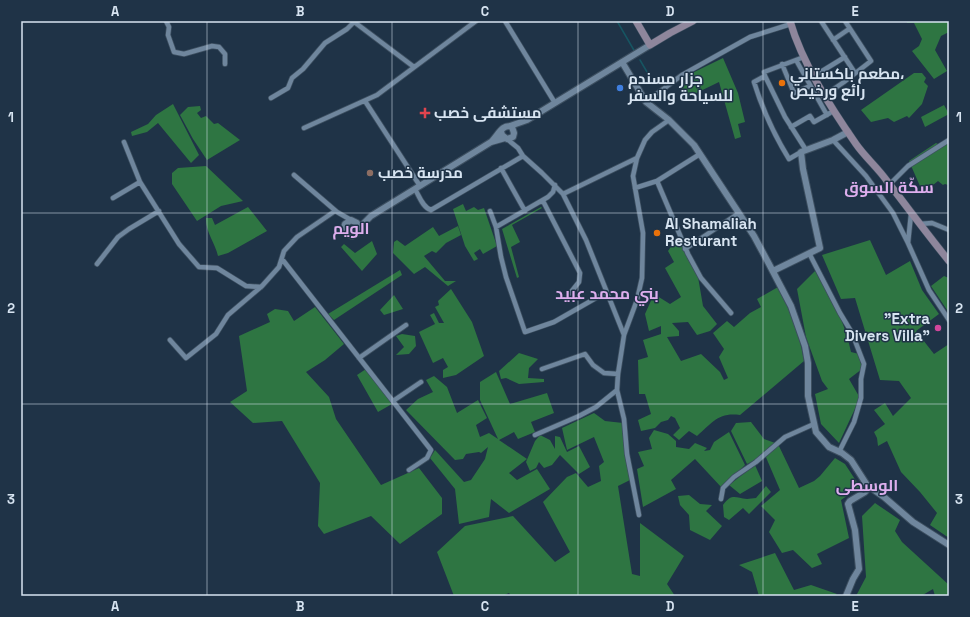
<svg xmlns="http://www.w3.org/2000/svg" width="970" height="617" font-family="'Space Grotesk',Cairo,sans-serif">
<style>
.forest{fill:#2e7542}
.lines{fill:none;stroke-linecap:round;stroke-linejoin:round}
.stream{stroke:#165562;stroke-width:1.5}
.minor-casing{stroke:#3d4f60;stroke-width:6}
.tertiary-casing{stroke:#3d4f60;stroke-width:8}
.secondary-casing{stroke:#3d4f60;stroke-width:8}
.minor{stroke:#6f869d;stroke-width:4.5}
.tertiary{stroke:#6f869d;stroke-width:6}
.secondary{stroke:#8e869c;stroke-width:7}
.grid{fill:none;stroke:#d7e4f1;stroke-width:1;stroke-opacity:0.55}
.food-dot{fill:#e8710a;stroke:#1f3347;stroke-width:1.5}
.shop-dot{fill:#3f7fe0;stroke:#1f3347;stroke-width:1.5}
.health-dot{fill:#e0444e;stroke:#1f3347;stroke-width:1.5}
.education-dot{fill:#8d6e63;stroke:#1f3347;stroke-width:1.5}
.hotel-dot{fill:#d1479c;stroke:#1f3347;stroke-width:1.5}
.labels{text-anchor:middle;stroke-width:3;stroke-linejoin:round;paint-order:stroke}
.poi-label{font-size:15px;font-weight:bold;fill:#d7e4f1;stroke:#1f3347;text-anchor:start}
.neighbourhood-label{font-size:16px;font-weight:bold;fill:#ddaeed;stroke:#1f3347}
.neatline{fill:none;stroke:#d7e4f1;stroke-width:1.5}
.grid-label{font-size:13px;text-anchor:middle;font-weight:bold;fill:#d7e4f1}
</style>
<rect width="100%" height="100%" fill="#1f3347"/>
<path class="forest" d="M907 21H949V32L941 36 935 50 947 71 934 79 912 51 919 46 922 39 914 23H907Z
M723 58 738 93 745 122 738 124 741 137 735 139 719 82 686 98 681 86 684 77Z
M914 73H922L926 78 924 82 928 86 922 104 909 118 907 116 894 122 888 118 871 122 861 110Z
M173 104 199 155 191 163 158 123 147 132 132 136 131 132 148 124 156 115Z
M944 105 949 114 925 127 921 117Z
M200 106 201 110 197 113 201 118 206 116 214 124 218 123 240 140 207 160 193 139 180 115 188 107Z
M949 142V191L947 189 948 185 945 184 943 185 938 181 923 193 909 161 936 143 938 144 927 155Z
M206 166 243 201 221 206 197 221 172 184V173L178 168Z
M463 204 466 211 474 207 478 210 484 208 497 246 483 254 480 249 474 253 478 259 474 261 465 246 453 209Z
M248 207 267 231 228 253 218 256C215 243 205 231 206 218H212L215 225Z
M541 207 542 208 512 225 520 242 511 247 519 277 517 278 502 229Z
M458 226 461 235 446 243 436 253 432 251 424 256 445 281H456L448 286 425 267 414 274 393 253 394 242 397 240 405 246 433 227 439 236Z
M677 238 697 271 703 306 717 324 710 331 697 335 688 322 672 323 679 331V336L667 337 681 361 701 354 720 372 724 380 728 378 719 357 724 349 713 333 727 321 734 327 750 313 761 307 757 299 778 287C790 310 800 335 804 361L740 415C718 412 712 423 697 436L689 431 679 440 673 435 680 428 675 418 671 416 668 420 661 422 655 428 641 431 638 420 651 414 645 394H639L638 360 648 357 643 340 661 334V326L649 331 645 314 654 294 670 304 681 297 665 268 674 262 668 251Z
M870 240 886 275 910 261 922 290 939 314 916 331 934 354 949 344V538L930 525 937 513 920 492 901 472 887 441 878 446 877 438 874 432 885 424 874 410 885 403 893 416 911 398 899 381 880 380 855 298 841 299 822 255Z
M372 241 377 254 362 271 341 247 344 244 355 253Z
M817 269C831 296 845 322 851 352L859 354 862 369 849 379 860 398 839 443 821 424 815 394 828 389 822 381 806 337 797 289Z
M400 270 402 275 334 320 328 314Z
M944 276 949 278V313L931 286Z
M451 289 472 322 484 356 456 375 443 378V370L448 367 443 358 433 363 419 332 435 324 430 315 434 313 439 323H444L435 307 439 305 438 301Z
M394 295 403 309 384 315 380 310Z
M315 307 344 344 325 360 306 372 329 397 336 419 381 485 419 468 442 498V514L400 544 371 516 324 534 318 526 320 483 282 421 253 423 230 402 247 391 239 336 270 322 267 314 275 309 288 311 294 321Z
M402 334 415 336 416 346 409 354 396 355 404 347 396 336Z
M519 353 538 359 529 368 528 378 544 379V382L519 384 506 378 501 379 499 371Z
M366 369 392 404 378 412 357 375Z
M496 372 510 404 547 393 554 413 531 422 535 432 518 439 514 432 499 440 527 459 509 473 517 480 537 469 550 489 509 513 491 499 489 517 459 524 455 489 430 458 435 450 464 482 471 480 485 459 488 447 481 453 479 452 466 454 463 459 455 460 406 410 418 399 433 392 426 380 434 376 447 387 457 413 478 400 487 418 476 425 480 437 489 433 498 439 480 400V382Z
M594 413 605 421 623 423 632 479 618 486 632 574 640 576V523L684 556 667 584 675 596H511L509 593 502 596H454L437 552 465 526 513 516 555 562 570 552 543 502 567 477 576 473 588 487 601 481 599 466 604 462 594 437 567 450 562 428Z
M751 422 764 439 778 444 799 488 814 481 820 476 835 458 845 464 860 487 841 500 849 538 817 554 822 564 812 568 793 550 782 553 769 532 775 520 761 506 780 490 765 455 747 464 731 431 736 423Z
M654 430 668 434 676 441V447L689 449 695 443 707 448 704 451 710 450 714 442 729 432 745 465 722 488 695 459 671 480 676 489 643 507 637 469 644 466 638 452 652 449 649 438Z
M540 435 550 440 555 449V436L560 437 567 452 579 446 590 467 579 474 560 455 552 465 544 468 539 462 536 468 530 471 526 462 535 441Z
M755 465 762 481 740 494 729 485Z
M766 486 771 492 749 514 743 508 729 520 724 517 723 505C732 493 735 498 747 499 750 499 753 498 756 498Z
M689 495 700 504 712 505 706 511 722 526 710 540 690 530 689 515 680 505 678 496Z
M875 503 900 520 895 531 902 542 949 585V596H935L933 589 921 596H856L866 577 862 516Z
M775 553 794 590 811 585 837 594 834 596H759L752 572 739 565Z"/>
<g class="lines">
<path class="stream" d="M617 21 635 52
M640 60 647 72"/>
<defs>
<path id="minor" d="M166 21 169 27 168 35 174 52 184 54 212 46 219 47 225 54V64
M353 21 414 67
M505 21 555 103
M821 21 855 73
M833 40 849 29
M796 60 827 115
M782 64 794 93 810 86
M765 76 785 117 806 150
M814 76 845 57
M825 95 844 82 871 61 845 21
M271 98 288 88 292 78 303 69 325 43 347 29 354 22
M365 101 420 186
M646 102 682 75 750 37 791 24
M791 127 810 116 814 122 830 113
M304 128 377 95 476 21
M507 139 518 148 523 156 542 173 563 194 586 240 624 335
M833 140 866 176 893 213 908 243
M124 142 140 182 179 244 199 267 217 268 246 286 261 287
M801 152 789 159C773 133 763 111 754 82L765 76 764 72 804 57
M501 168 525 211
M294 175 337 212 351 220
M657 181 688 254 701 278 731 313
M890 184 908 166 949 140
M635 188 657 181 700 154
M415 189C419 196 423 208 431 210L523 156
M563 194 637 158
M113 198 140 182
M543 201 580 273 579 282 567 297
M490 211 496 227 501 257 506 277 525 332 554 322 596 298 607 293
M911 214 908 243 929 290 949 320
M920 224 932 223 949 230
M496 227 548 197 553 192 555 185
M685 249 739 213
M809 253 840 313 852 333 864 364 861 379V398L854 422 839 452
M282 259 431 450 427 458 409 470
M97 264 118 237 129 229 159 211
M170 340 186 358 216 334 228 315 262 286 279 267 284 251 297 237 335 211
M359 358 406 325
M542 369 585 354 593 365 604 373 618 374
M617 390 624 419 627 454 639 515
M393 401 421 382
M535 435 579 416 596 407 617 390 618 374 624 335 637 300 642 278 643 233 633 176 637 158 645 140 652 132 669 120
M721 499 723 488 734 477 756 462 785 437 814 424"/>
<path id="tertiary" d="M622 62 646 102 669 120 694 145 754 236 769 264 791 306 805 346 808 363V396L816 432 829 447 842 453 851 460 867 485 884 497 913 522 949 545
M510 126 527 120 650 45
M492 141C498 135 503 123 512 127L514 133 513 137 507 139 502 135 501 131
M359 228 357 223 351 220 345 224C343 229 345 233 350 235L352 236 357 233 359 228 371 216 491 142 505 138
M773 271 820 248 803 169 801 152 833 140 848 132
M846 596 853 579 859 569 855 530 848 504 850 501 865 492 867 490V485"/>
<path id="secondary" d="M636 21 650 45 670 33 693 21
M790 21C802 63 831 108 856 144 865 157 878 168 887 181 908 208 928 235 949 261"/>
</defs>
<use href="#minor" class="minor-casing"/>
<use href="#tertiary" class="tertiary-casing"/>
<use href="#secondary" class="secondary-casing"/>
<use href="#minor" class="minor"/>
<use href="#tertiary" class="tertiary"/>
<use href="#secondary" class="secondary"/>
</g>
<path class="grid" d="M207 21V596M392 21V596M578 21V596M763 21V596M21 213H949M21 404H949"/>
<g class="food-dot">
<circle cx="782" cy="83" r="4"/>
<circle cx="657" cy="233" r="4"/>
</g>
<circle class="shop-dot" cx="620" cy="88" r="4"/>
<path class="health-dot" d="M423 107h4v4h4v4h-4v4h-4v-4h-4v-4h4z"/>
<circle class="education-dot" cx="370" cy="173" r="4"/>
<circle class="hotel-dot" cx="938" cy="328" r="4"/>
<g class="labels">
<g class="poi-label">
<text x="790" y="79">مطعم باكستاني،<tspan x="790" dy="17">رائع ورخيص</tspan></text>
<text x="628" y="84">جزار مسندم<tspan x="628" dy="17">للسياحة والسفر</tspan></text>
<text x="434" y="118">مستشفى خصب</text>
<text x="378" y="178">مدرسة خصب</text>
<text x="665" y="229">Al Shamaliah<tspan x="665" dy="17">Resturant</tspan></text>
<text x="930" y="324" text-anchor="end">"Extra<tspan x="930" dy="17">Divers Villa"</tspan></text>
</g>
<g class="neighbourhood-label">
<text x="889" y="193">سكّة السوق</text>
<text x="351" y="234">الويم</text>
<text x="607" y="299">بني محمد عبيد</text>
<text x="867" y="491">الوسطى</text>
</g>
</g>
<rect width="970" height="617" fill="none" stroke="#1f3347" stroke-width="44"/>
<rect x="22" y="22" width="926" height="573" class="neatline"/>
<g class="grid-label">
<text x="115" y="16">A</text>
<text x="300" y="16">B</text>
<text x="485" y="16">C</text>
<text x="670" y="16">D</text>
<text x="855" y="16">E</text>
<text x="11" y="122">1</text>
<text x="959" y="122">1</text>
<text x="11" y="313">2</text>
<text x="959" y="313">2</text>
<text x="11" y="504">3</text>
<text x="959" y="504">3</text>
<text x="115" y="611">A</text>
<text x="300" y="611">B</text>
<text x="485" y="611">C</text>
<text x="670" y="611">D</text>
<text x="855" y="611">E</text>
</g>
</svg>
